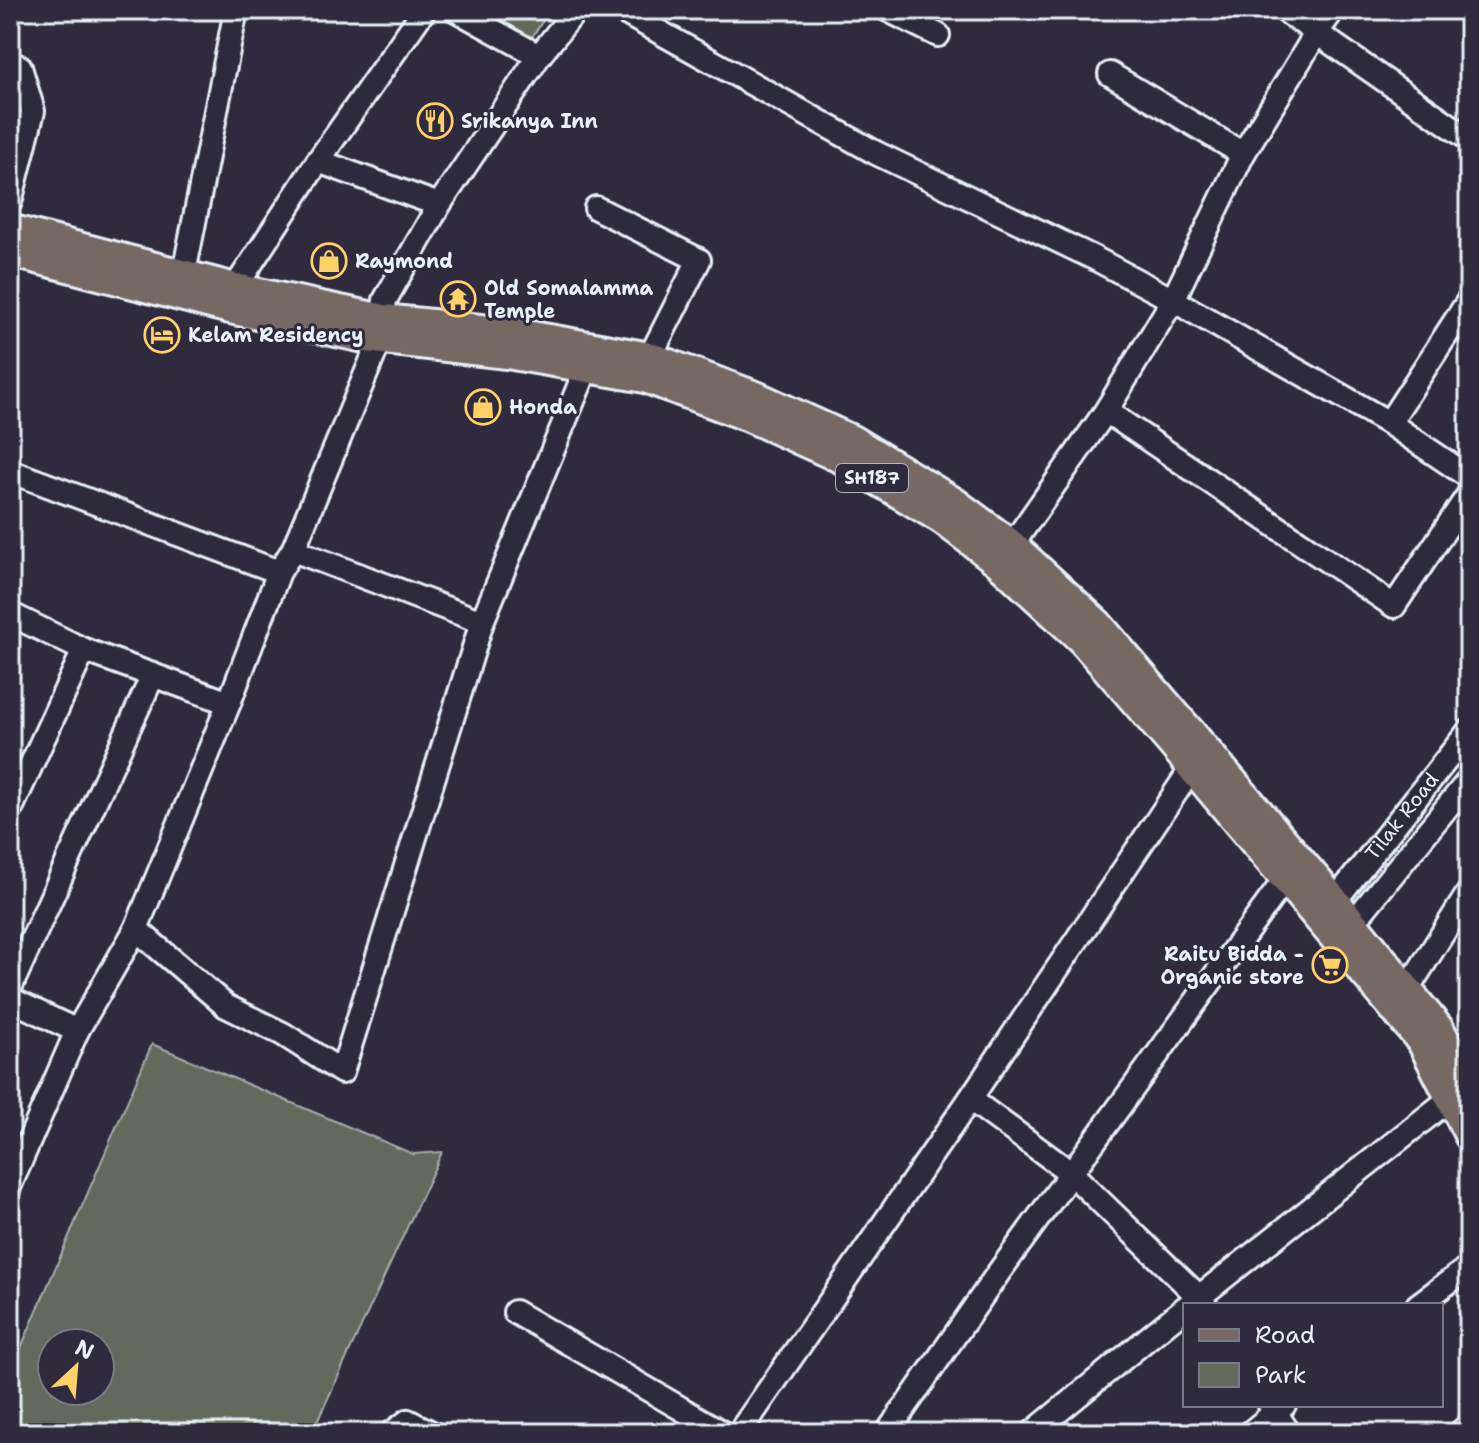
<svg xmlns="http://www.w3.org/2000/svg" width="1479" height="1443" font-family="'Shantell Sans',sans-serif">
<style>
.green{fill:#636a5d;stroke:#a6aeaa;stroke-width:2;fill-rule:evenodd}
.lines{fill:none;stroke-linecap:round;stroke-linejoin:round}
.minor-casing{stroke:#e8f1f8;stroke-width:28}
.major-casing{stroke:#e8f1f8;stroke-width:34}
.minor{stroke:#2f2a3d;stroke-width:22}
.major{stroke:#766864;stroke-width:28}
.labels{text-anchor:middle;stroke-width:6;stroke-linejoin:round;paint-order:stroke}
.shield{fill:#2f2a3d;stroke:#b0b5c0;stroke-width:2}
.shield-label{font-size:18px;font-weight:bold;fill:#e8f1f8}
.poi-label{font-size:20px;font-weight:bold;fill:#e8f1f8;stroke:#2f2a3d;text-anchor:start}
.street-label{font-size:20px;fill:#e8f1f8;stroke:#2f2a3d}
</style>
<rect width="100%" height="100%" fill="#2f2a3d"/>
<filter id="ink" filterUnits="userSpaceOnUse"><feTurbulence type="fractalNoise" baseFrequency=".0125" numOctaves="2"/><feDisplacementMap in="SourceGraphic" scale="16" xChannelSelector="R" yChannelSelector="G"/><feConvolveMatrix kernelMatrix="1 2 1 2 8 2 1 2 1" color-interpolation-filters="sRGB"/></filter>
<g filter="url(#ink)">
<path class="green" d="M478 10H550L528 43Z
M152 1044 413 1154 442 1152 312 1433H10V1373ZM52 1343H100V1391H52Z"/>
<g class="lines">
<defs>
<g id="minor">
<path d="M456 10 539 56"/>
<path d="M620 10 876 153 1094 258 1173 300 1389 423 1469 477"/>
<path d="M888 10 938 35"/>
<path d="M1284 10 1469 139"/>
<path d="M10 63 20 67 33 111 10 202"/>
<path d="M1110 74 1243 154"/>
<path d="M318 161 439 205"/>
<path d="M596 208 699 260 650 357"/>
<path d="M184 273 236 10"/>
<path d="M235 288 318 161 424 10"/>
<path d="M1106 411 1394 606 1469 494"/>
<path d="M1389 423 1469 300"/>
<path d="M10 471 279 572"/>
<path d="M1012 545 1106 411 1173 300 1243 154 1317 32 1333 10"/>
<path d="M293 550 482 622"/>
<path d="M10 614 84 650 229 703"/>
<path d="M10 811 84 650"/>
<path id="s1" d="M1326 912 1469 731"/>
<path d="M136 929 226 1006 283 1034 342 1072 482 622 587 367"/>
<path d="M1344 934 1469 780"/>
<path d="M10 988 153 675"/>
<path d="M1407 990 1469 892"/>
<path d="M10 999 77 1031"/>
<path d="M970 1099 1071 1173 1199 1297 1205 1305"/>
<path d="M10 1185 77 1031 136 929 229 703 279 572 293 550 380 340 385 300 439 205 539 56 576 10"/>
<path d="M1189 1305 1451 1098"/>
<path d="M1418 1305 1469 1267"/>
<path d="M515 1312 723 1433"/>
<path d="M1270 1405 1289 1433"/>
<path d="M392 1433 408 1421 432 1433"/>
<path d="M739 1433 970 1099 1192 768"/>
<path d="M887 1433 999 1272 1286 878"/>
<path d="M1032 1433 1185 1308"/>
<path d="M1250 1433 1284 1405"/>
<path d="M1460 1433 1469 1425"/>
</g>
<path id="major" d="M10 229 235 288 383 319 510 332 650 357 758 397 852 440 954 502 1012 545 1098 624 1335 901 1440 1030 1469 1087
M10 252 230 309 359 337 507 354 645 378 749 417 842 459 943 520 998 562 1082 640 1172 744 1422 1042 1469 1135"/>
</defs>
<use href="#minor" class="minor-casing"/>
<use href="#major" class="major-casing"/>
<use href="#minor" class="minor"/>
<use href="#major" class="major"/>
</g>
</g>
<defs>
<symbol id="restaurant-ring" viewBox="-11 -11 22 22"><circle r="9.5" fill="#2f2a3d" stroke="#ffd166" stroke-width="1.5"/><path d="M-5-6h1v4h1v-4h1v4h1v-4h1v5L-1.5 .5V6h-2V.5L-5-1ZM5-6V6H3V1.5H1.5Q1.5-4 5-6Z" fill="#ffd166"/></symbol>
<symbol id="shop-ring" viewBox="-11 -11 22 22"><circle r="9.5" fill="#2f2a3d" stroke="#ffd166" stroke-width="1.5"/><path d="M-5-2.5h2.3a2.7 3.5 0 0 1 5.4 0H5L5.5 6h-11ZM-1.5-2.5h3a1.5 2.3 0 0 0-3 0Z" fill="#ffd166"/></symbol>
<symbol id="temple-ring" viewBox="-11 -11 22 22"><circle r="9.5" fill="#2f2a3d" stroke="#ffd166" stroke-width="1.5"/><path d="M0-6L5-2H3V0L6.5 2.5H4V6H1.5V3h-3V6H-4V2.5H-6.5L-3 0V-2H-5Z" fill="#ffd166"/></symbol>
<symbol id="hotel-ring" viewBox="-11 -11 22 22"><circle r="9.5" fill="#2f2a3d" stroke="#ffd166" stroke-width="1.5"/><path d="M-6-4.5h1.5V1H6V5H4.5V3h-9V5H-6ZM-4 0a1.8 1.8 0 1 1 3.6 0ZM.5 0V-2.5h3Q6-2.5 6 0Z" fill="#ffd166"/></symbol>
<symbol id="supermarket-ring" viewBox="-11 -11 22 22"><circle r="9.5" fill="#2f2a3d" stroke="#ffd166" stroke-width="1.5"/><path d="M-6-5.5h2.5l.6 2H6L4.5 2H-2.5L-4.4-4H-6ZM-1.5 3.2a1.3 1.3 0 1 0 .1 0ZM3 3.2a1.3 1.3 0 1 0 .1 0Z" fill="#ffd166"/></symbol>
</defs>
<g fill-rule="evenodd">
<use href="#restaurant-ring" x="415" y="101" width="40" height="40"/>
<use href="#shop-ring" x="309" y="241" width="40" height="40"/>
<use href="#temple-ring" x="438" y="279" width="40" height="40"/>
<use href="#hotel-ring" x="142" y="315" width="40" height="40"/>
<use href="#shop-ring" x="463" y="387" width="40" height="40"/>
<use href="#supermarket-ring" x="1310" y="945" width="40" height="40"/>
</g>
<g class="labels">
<rect class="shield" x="836" y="464" width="72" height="28" rx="6"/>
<g class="shield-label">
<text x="872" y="484">SH187</text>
</g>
<g class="poi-label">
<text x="461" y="128">Srikanya Inn</text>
<text x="355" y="268">Raymond</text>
<text x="484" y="295">Old Somalamma<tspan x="484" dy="23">Temple</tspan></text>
<text x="188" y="342">Kelam Residency</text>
<text x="509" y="414">Honda</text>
<text x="1304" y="961" text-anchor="end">Raitu Bidda -<tspan x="1304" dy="23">Organic store</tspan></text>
</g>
<g class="street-label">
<text dy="7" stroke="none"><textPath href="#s1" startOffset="122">Tilak Road</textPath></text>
</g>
</g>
<rect width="1479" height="1443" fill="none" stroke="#2f2a3d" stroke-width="40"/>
<rect x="20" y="20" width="1439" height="1403" fill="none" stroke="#e8f1f8" stroke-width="3" filter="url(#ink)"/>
<rect x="1183" y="1303" width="260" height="104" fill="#2f2a3d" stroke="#797a88" stroke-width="2"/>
<rect x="1199" y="1329" width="40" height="12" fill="#766864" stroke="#797a88" stroke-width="2"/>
<text x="1255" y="1343" font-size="24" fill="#e8f1f8">Road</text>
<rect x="1199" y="1363" width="40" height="24" fill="#636a5d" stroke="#797a88" stroke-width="2"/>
<text x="1255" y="1383" font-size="24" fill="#e8f1f8">Park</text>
<g transform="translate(76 1367) rotate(26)"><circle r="38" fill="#2f2a3d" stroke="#797a88" stroke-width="2"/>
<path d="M0-6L14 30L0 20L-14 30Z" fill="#ffd166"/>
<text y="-12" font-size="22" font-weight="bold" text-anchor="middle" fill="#e8f1f8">N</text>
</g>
</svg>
